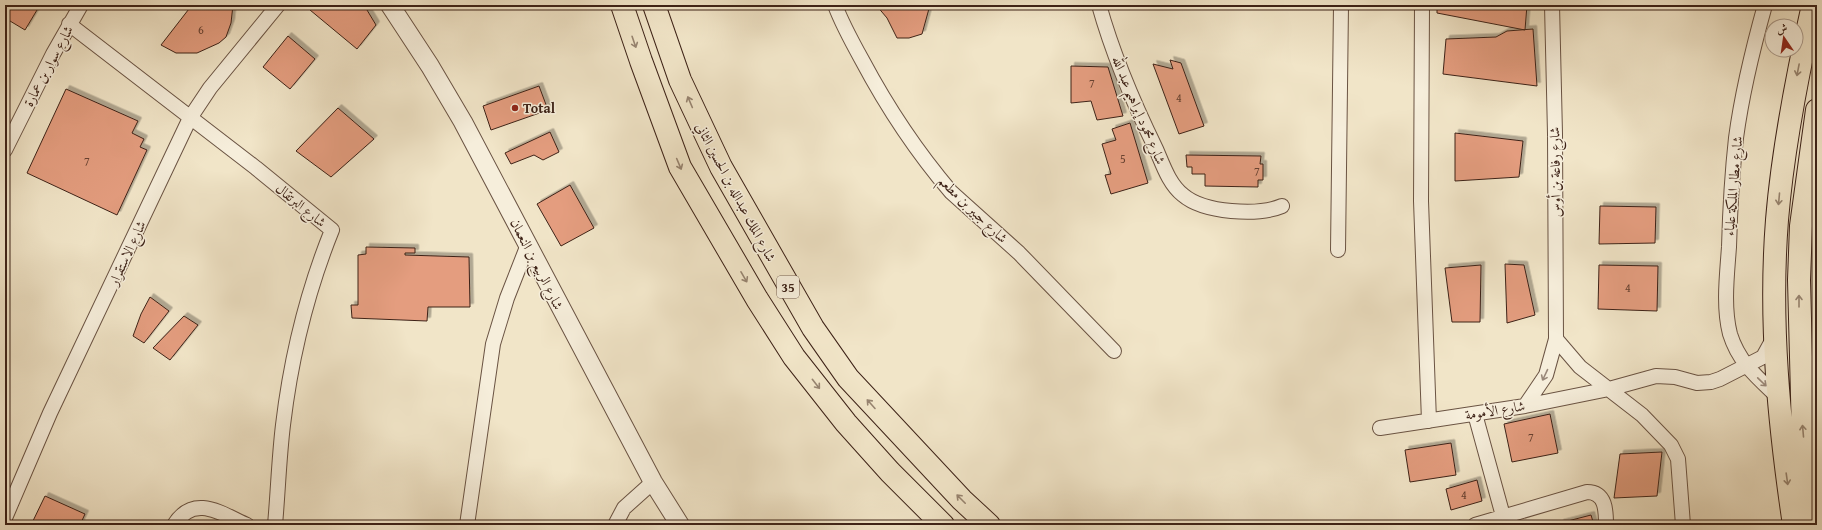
<svg xmlns="http://www.w3.org/2000/svg" width="1822" height="530" font-family="'Gentium Book Plus',Amiri,serif">
<style>
.building{fill:#e49d7f;stroke:#3d2217;filter:url(#shadow)}
.lines{fill:none;stroke-linecap:round;stroke-linejoin:round}
.minor-casing{stroke:#6a5343;stroke-width:16}
.tertiary-casing{stroke:#6a5343;stroke-width:20}
.trunk-casing{stroke:#3d2217;stroke-width:24}
.motorway-casing{stroke:#3d2217;stroke-width:24}
.minor{stroke:#f6eedb;stroke-width:14}
.tertiary{stroke:#f6eedb;stroke-width:18}
.trunk{stroke:#f1e5c8;stroke-width:22}
.motorway{stroke:#f1e5c8;stroke-width:22}
.oneway{stroke:#978470}
.oneway2{stroke:#9a8879}
.poi-dot{fill:#8f2418;stroke:#f6eedb;stroke-width:1.5}
.labels{text-anchor:middle;stroke-width:3;stroke-linejoin:round;paint-order:stroke}
.number-label{font-size:12px;fill:#674131}
.shield{fill:#f6eedb;stroke:#745f52;stroke-width:1}
.shield-label{font-size:13px;font-weight:bold;fill:#3d2217}
.street-label{font-size:14px;fill:#3d2217;stroke:#f6eedb}
.poi-label{font-size:14px;font-weight:bold;fill:#3d2217;stroke:#f6eedb;text-anchor:start}
</style>
<defs>
<filter id="shadow"><feDropShadow dx="3.5" dy="-3.5" stdDeviation="0" flood-color="#0004"/></filter>
</defs>
<rect width="100%" height="100%" fill="#f1e5c8"/>
<filter id="stains"><feTurbulence type="fractalNoise" baseFrequency=".005" numOctaves="4"/><feColorMatrix values="0 0 0 0 .2 0 0 0 0 .09 0 0 0 0 .02 0 0 0 .5 -.17"/></filter>
<radialGradient id="worn" r=".72"><stop offset=".6" stop-color="#630" stop-opacity="0"/><stop offset="1" stop-color="#630" stop-opacity=".3"/></radialGradient>
<path class="building" d="M9 5H40L25 30 5 18V12Z
M192 5H233L231 23 226 37 219 43 197 53H176L161 45Z
M314 5H364L376 25 357 49 310 10Z
M876 5H930L922 34 909 38H897L887 18Z
M1437 5H1527L1525 30 1437 13Z
M1533 29 1537 86 1443 74 1446 39 1496 37 1507 31Z
M288 36 315 59 290 89 263 67Z
M1170 60 1181 63 1204 126 1179 134 1153 64 1173 69Z
M1071 66 1108 67 1123 116 1097 120 1091 101 1071 103Z
M539 86 548 110 491 130 483 106Z
M66 89 138 121 132 133 144 139 140 147 147 150 117 215 27 173Z
M338 108 374 139 331 177 296 151Z
M1130 123 1148 183 1111 194 1105 175 1111 174 1102 144 1116 140 1112 129Z
M550 132 559 152 543 160 534 155 511 164 505 153Z
M1455 133 1523 141 1519 177 1455 181Z
M1186 155 1261 156 1260 164H1263V180H1258V187L1205 186V174H1192V167H1187Z
M570 185 594 228 561 246 537 204Z
M1600 206 1656 207 1655 243 1599 244Z
M366 247 415 248V253H405V255L469 257 470 307H428L427 321 352 318 351 305H358V255L366 254Z
M1505 264 1524 265 1535 315 1507 323Z
M1481 265 1480 322H1452L1445 268Z
M1599 265 1658 266 1657 311 1598 309Z
M150 297 169 311 144 343 133 336 141 314Z
M184 316 198 325 170 360 153 348Z
M1550 414 1558 453 1512 462 1504 424Z
M1451 443 1456 475 1410 482 1405 450Z
M1662 452 1657 496 1614 498 1620 454Z
M1477 480 1482 501 1451 510 1446 489Z
M45 496 85 514 80 525H31Z
M1591 515 1594 525H1560V523Z"/>
<g class="lines">
<defs>
<path id="minor" d="M835 5C842 24 852 42 862 60 887 107 916 151 951 192L1019 253 1114 351
M1099 5C1113 55 1133 102 1156 149 1163 165 1169 184 1183 195 1204 213 1258 216 1282 206
M1422 5 1421 201 1429 421
M1765 5C1753 48 1742 93 1736 138 1732 174 1730 210 1729 247 1727 275 1723 307 1730 334 1739 363 1758 378 1779 398
M69 24 256 168 332 230C307 292 291 358 283 425 279 458 278 492 275 525
M5 150 53 54 81 5
M1338 250 1341 5
M1556 339 1580 367 1642 415 1671 445 1678 459 1683 525
M1525 406 1546 375 1556 339 1555 134 1552 5
M1475 414 1503 516
M1380 428 1525 406 1609 389 1656 376 1675 377 1697 383 1711 382 1720 379 1763 357 1774 337
M5 518 50 413 190 118 210 88 278 5
M174 525C194 493 222 514 247 525
M467 525 493 344 507 298 527 247
M615 525 624 508 653 482
M1475 525 1587 492C1606 492 1606 511 1606 525"/>
<path id="tertiary" d="M390 5 430 66 463 122 653 482 680 525"/>
<path id="trunk" d="M622 5 641 61 680 167 757 299 794 357 846 423 890 472 943 525
M654 5 680 80 721 167 813 328 848 378 962 500 989 525"/>
<path id="motorway" d="M1794 525C1779 424 1769 322 1777 220 1783 147 1797 76 1813 5
M1816 525 1803 434 1799 280 1801 226 1817 110"/>
</defs>
<use href="#minor" class="minor-casing"/>
<use href="#tertiary" class="tertiary-casing"/>
<use href="#trunk" class="trunk-casing"/>
<use href="#motorway" class="motorway-casing"/>
<use href="#minor" class="minor"/>
<use href="#tertiary" class="tertiary"/>
<use href="#trunk" class="trunk"/>
<use href="#motorway" class="motorway"/>
</g>
<defs><path id="oneway-shaft" d="M-6 0H5M1.5-3L5.5 0L1.5 3" fill="none" stroke-width="1.6" stroke-linecap="round" stroke-linejoin="round"/></defs>
<g class="oneway">
<use href="#oneway-shaft" transform="translate(634 42) rotate(71)"/>
<use href="#oneway-shaft" transform="translate(1798 70) rotate(101)"/>
<use href="#oneway-shaft" transform="translate(690 102) rotate(-113)"/>
<use href="#oneway-shaft" transform="translate(679 164) rotate(67)"/>
<use href="#oneway-shaft" transform="translate(1779 199) rotate(95)"/>
<use href="#oneway-shaft" transform="translate(744 277) rotate(60)"/>
<use href="#oneway-shaft" transform="translate(1799 301) rotate(-90)"/>
<use href="#oneway-shaft" transform="translate(816 384) rotate(52)"/>
<use href="#oneway-shaft" transform="translate(871 404) rotate(-132)"/>
<use href="#oneway-shaft" transform="translate(1803 431) rotate(-95)"/>
<use href="#oneway-shaft" transform="translate(1787 479) rotate(82)"/>
<use href="#oneway-shaft" transform="translate(961 499) rotate(-135)"/>
</g>
<g class="oneway2">
<use href="#oneway-shaft" transform="translate(1545 375) rotate(115)"/>
<use href="#oneway-shaft" transform="translate(1762 382) rotate(44)"/>
</g>
<circle class="poi-dot" cx="515" cy="108" r="4"/>
<g class="labels">
<g class="number-label">
<text x="201" y="34">6</text>
<text x="1092" y="88">7</text>
<text x="1179" y="102">4</text>
<text x="1123" y="163">5</text>
<text x="87" y="166">7</text>
<text x="1257" y="176">7</text>
<text x="1628" y="292">4</text>
<text x="1531" y="442">7</text>
<text x="1464" y="499">4</text>
</g>
<rect class="shield" x="777" y="276" width="22" height="22" rx="3"/>
<g class="shield-label">
<text x="788" y="292">35</text>
</g>
<g class="street-label">
<text transform="translate(48 66) rotate(-62)" y="5">شارع سوار بن عمارة</text>
<text transform="translate(1139 110) rotate(67)" y="5">شارع محمود إبراهيم عبد الله</text>
<text transform="translate(1555 172) rotate(-91)" y="5">شارع رفاعة بن أوس</text>
<text transform="translate(1733 186) rotate(-85)" y="5">شارع مطار الملكة علياء</text>
<text transform="translate(736 192) rotate(62)" y="5">شارع الملك عبدالله بن الحسين الثاني</text>
<text transform="translate(301 205) rotate(39)" y="5">شارع البرتقال</text>
<text transform="translate(973 209) rotate(44)" y="5">شارع جبير بن مطعم</text>
<text transform="translate(127 253) rotate(-65)" y="5">شارع الاستقرار</text>
<text transform="translate(537 264) rotate(63)" y="5">شارع الربيع بن النعمان</text>
<text transform="translate(1495 410) rotate(-9)" y="5">شارع الأمومة</text>
</g>
<g class="poi-label">
<text x="523" y="113">Total</text>
</g>
</g>
<rect width="1822" height="530" fill="none" stroke="#f1e5c8" stroke-width="20"/>
<rect x="6" y="6" width="1810" height="518" fill="none" stroke="#3d2217" stroke-width="2"/>
<rect x="10" y="10" width="1802" height="510" fill="none" stroke="#3d2217"/>
<g transform="translate(1784 38) rotate(347)"><circle r="19" fill="#f6eedb" stroke="#ac9c8d"/>
<path d="M0-3L7 15L0 10L-7 15Z" fill="#8f2418"/>
<text y="-6" font-size="11" font-weight="bold" text-anchor="middle" fill="#3d2217">ش</text>
</g>
<rect width="100%" height="100%" filter="url(#stains)"/>
<rect width="100%" height="100%" fill="url(#worn)"/>
</svg>
